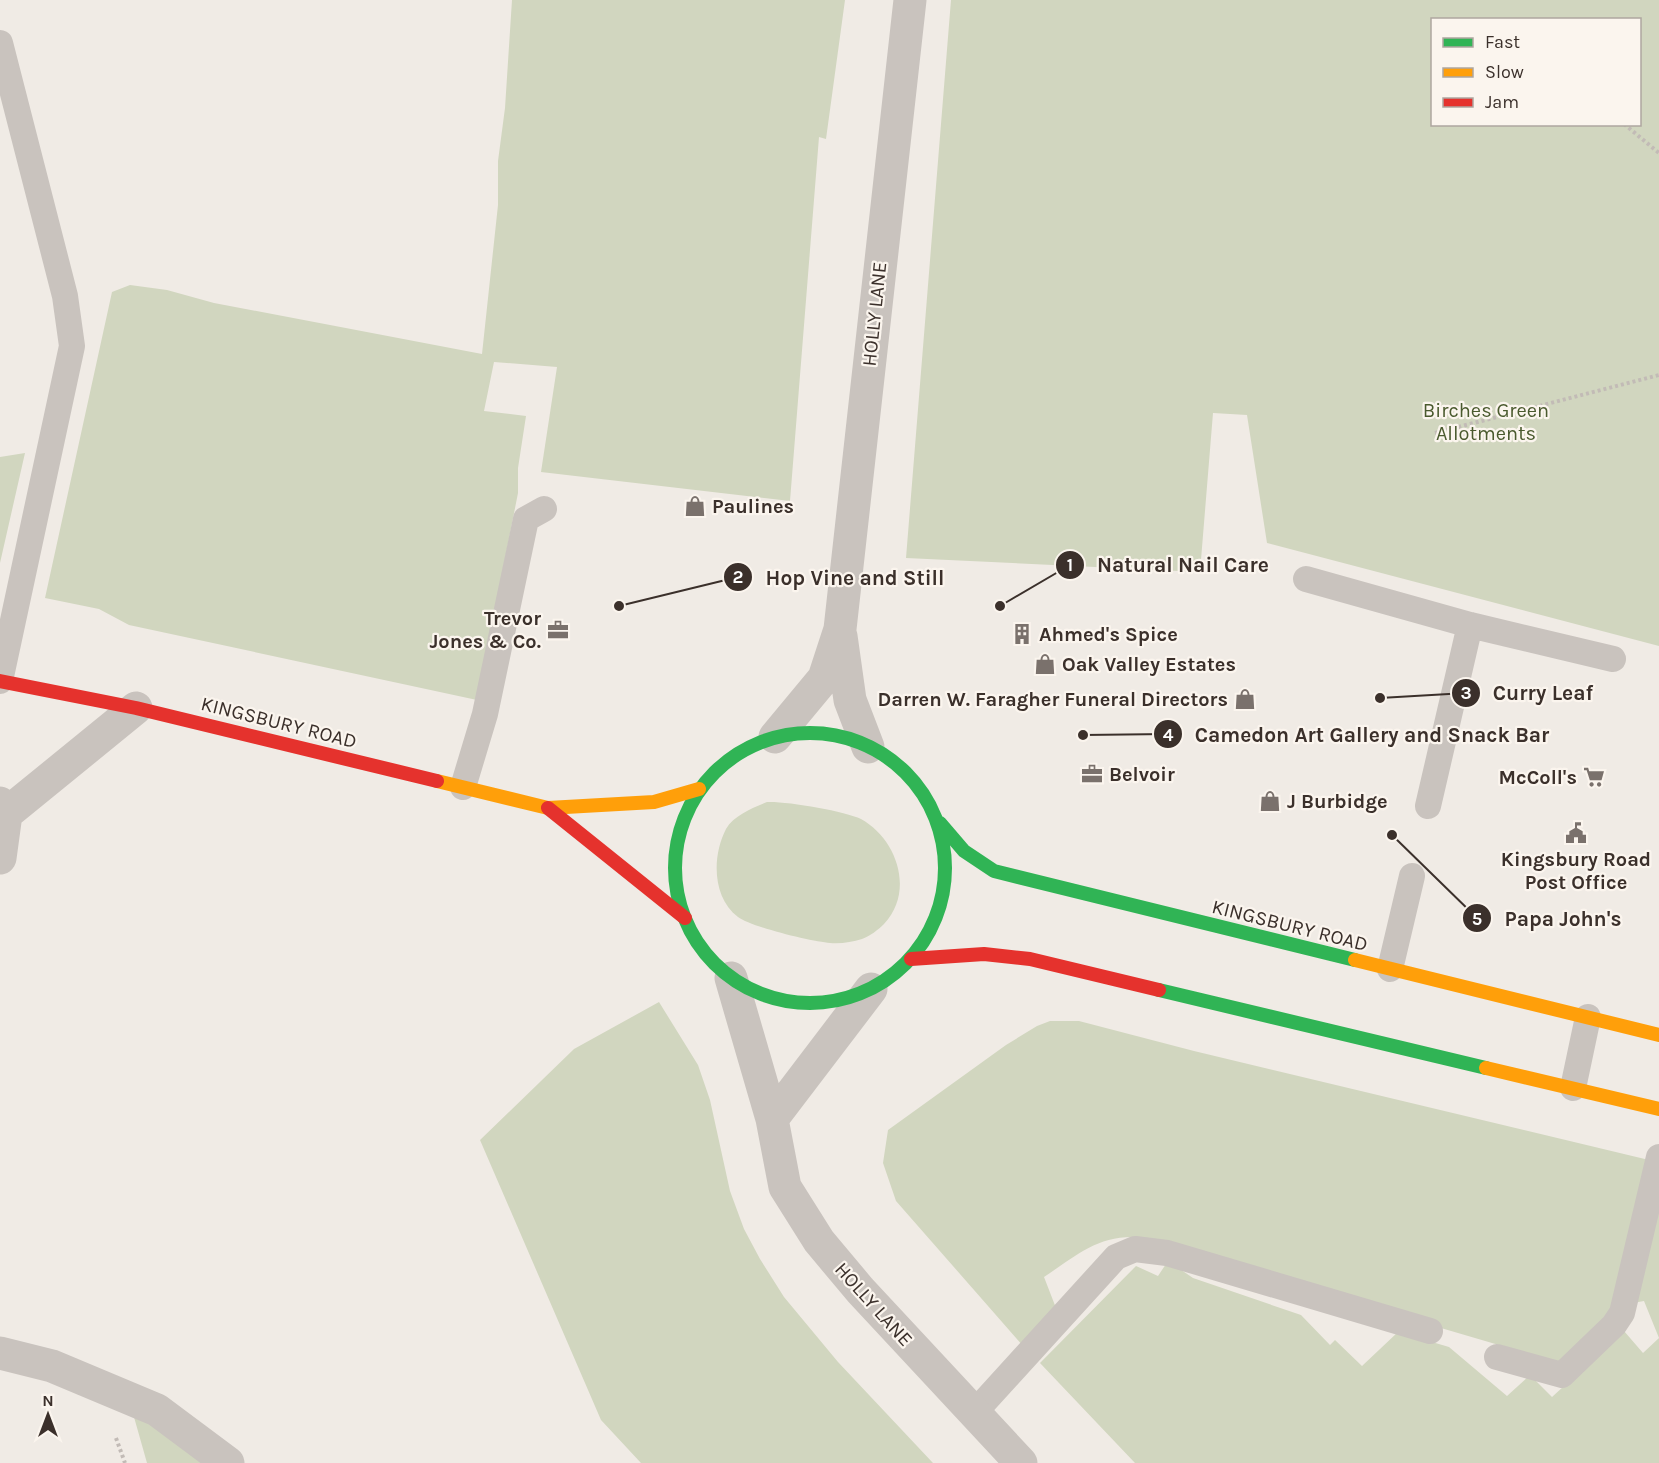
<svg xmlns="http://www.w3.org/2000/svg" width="1659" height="1463" font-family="Karla,sans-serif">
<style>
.green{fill:#d1d6bf;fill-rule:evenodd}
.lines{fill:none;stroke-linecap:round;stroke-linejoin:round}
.path{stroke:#c2bbb6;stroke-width:4;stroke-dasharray:3 3;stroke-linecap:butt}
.lane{stroke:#c9c3be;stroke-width:26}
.street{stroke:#c9c3be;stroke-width:33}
.fast{stroke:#30b455;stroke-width:14}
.slow{stroke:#ff9f0a;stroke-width:14}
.jam{stroke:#e5322d;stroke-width:14}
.labels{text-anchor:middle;stroke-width:4.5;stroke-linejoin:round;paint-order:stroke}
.street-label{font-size:20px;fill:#3b302b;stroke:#fbf5ee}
.park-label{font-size:20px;fill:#4a5a2e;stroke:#fbf5ee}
.poi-label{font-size:20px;font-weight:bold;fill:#3b302b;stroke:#fbf5ee;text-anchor:start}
.leader{fill:none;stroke:#3b302b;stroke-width:2}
.callout-dot{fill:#3b302b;stroke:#fbf5ee;stroke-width:2}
.mark-label{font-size:18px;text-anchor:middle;font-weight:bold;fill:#fff}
.callout-label{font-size:21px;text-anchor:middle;font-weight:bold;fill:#3b302b;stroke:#fbf5ee;stroke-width:4.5;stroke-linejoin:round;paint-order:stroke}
</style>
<rect width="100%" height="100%" fill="#f0ebe5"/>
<path class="green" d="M512 0H845L826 139 819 137 790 501 541 472 557 367 494 362 484 411 526 416 518 468V493L477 700 129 625 99 609 45 598 112 292 130 285 167 290 214 303 482 354 498 205V161L505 108Z
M951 0H1659V646L1267 543 1247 415 1213 413 1200 572 906 558ZM1432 20H1640V124H1432Z
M25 453 0 563V457Z
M767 802C786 801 845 811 861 819 897 839 915 891 884 924 878 930 870 936 862 939 852 942 841 944 830 943 813 942 751 927 738 917 712 897 712 856 726 829 734 815 753 808 767 802Z
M659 1002 698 1065 710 1100 730 1191 744 1229 760 1259 784 1297 838 1362 933 1463H641L601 1420 480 1140 574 1049Z
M1050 1021H1079L1194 1051 1649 1160 1612 1313 1560 1363 1132 1237C1095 1237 1073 1258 1044 1277L1056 1308 1024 1347 896 1201 883 1163 888 1130 1006 1045 1037 1026Z
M1659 1199V1463H1135L1040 1363 1136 1266 1158 1276 1168 1261 1193 1278 1301 1315 1330 1345 1335 1340 1362 1366 1398 1332 1449 1347 1507 1396 1530 1375 1552 1397 1624 1331 1643 1353 1659 1338 1644 1301 1633 1303Z
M132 1410 210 1463H147Z"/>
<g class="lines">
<path class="path" d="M1624 124 1659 153
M1435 433 1659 375
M116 1438 125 1463"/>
<path class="lane" d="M0 43 65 296 72 346 0 681
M1306 579 1470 625 1613 659
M463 787 485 714 526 519 544 509
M1428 806 1470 625
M1390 969 1412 876
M1573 1088 1588 1017
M1497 1357 1562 1375 1614 1325 1622 1313 1659 1157
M974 1413 1116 1257 1135 1249 1167 1253 1430 1331"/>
<path class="street" d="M841 636 850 700 868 747
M775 737 824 678 840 629 910 0
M0 803 6 814 0 858
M6 814 136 708
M731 978 772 1119 785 1187 819 1241 860 1290 1021 1463
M772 1119 871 989
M0 1353 52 1366 157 1410 228 1463"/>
<path class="fast" d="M675 868a135 135 0 1 1 270 0a135 135 0 1 1-270 0Z
M940 823 964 851 994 871 1355 960
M1159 990 1486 1068"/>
<path class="slow" d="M437 781 548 808 654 802 699 789
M1355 960 1659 1035
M1486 1068 1659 1109"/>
<path class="jam" d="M0 681 136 708 437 781
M548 808 685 918
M911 959 984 954 1030 959 1159 990"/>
</g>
<defs>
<symbol id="shop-bare" viewBox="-9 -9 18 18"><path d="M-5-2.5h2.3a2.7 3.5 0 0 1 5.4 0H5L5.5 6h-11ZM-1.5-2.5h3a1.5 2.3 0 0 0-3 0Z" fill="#7a716c" stroke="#fbf5ee" stroke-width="2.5" paint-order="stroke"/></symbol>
<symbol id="office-bare" viewBox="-9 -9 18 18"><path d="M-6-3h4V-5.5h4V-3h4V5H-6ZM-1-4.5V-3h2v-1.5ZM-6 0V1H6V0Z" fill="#7a716c" stroke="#fbf5ee" stroke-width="2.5" paint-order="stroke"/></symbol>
<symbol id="building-bare" viewBox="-9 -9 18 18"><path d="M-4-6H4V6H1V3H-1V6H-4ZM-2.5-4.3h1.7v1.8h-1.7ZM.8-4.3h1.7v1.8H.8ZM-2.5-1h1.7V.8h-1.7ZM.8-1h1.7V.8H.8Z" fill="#7a716c" stroke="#fbf5ee" stroke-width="2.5" paint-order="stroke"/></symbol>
<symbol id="supermarket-bare" viewBox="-9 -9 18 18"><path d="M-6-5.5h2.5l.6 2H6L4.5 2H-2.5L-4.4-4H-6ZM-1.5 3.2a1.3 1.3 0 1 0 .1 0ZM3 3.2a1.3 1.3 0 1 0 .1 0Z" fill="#7a716c" stroke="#fbf5ee" stroke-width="2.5" paint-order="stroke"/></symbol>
<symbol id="civic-bare" viewBox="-9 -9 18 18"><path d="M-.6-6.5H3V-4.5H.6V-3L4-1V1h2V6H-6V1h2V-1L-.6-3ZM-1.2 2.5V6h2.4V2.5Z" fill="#7a716c" stroke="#fbf5ee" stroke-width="2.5" paint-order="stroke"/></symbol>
</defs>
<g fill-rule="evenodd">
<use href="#shop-bare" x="680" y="491" width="30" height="30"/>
<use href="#office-bare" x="543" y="615" width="30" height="30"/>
<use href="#building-bare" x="1007" y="619" width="30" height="30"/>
<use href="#shop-bare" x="1030" y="649" width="30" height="30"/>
<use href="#shop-bare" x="1230" y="684" width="30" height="30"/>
<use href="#office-bare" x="1077" y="759" width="30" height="30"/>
<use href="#supermarket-bare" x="1579" y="762" width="30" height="30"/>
<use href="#shop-bare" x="1255" y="786" width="30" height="30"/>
<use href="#civic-bare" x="1561" y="818" width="30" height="30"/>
</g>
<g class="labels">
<g class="street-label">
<text transform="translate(874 314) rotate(-84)" y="7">HOLLY LANE</text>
<text transform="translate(279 722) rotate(14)" y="7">KINGSBURY ROAD</text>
<text transform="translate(1290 925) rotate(14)" y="7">KINGSBURY ROAD</text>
<text transform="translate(874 1304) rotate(48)" y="7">HOLLY LANE</text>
</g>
<g class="park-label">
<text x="1486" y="417">Birches Green<tspan x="1486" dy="23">Allotments</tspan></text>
</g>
<g class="poi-label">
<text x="712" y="513">Paulines</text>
<text x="541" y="625" text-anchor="end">Trevor<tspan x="541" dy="23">Jones &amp; Co.</tspan></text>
<text x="1039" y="641">Ahmed's Spice</text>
<text x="1062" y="671">Oak Valley Estates</text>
<text x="1228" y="706" text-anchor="end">Darren W. Faragher Funeral Directors</text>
<text x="1109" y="781">Belvoir</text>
<text x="1577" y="784" text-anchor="end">McColl's</text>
<text x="1287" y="808">J Burbidge</text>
<text x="1576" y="866" text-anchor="middle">Kingsbury Road<tspan x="1576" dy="23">Post Office</tspan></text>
</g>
</g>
<path class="leader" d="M1000 606L1070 565M619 606L738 577M1380 698L1466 693M1083 735L1168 734M1392 835L1477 918"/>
<g class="callout-dot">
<circle cx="1000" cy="606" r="6"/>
<circle cx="619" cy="606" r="6"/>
<circle cx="1380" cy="698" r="6"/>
<circle cx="1083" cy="735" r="6"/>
<circle cx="1392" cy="835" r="6"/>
<circle cx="1070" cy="565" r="15"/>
<circle cx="738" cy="577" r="15"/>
<circle cx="1466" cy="693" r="15"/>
<circle cx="1168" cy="734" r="15"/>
<circle cx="1477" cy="918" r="15"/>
</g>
<g class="mark-label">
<text x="1070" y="571">1</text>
<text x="738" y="583">2</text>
<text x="1466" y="699">3</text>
<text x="1168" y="741">4</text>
<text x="1477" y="925">5</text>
</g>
<g class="callout-label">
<text x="1183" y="572">Natural Nail Care</text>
<text x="855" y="585">Hop Vine and Still</text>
<text x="1543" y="700">Curry Leaf</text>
<text x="1372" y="742">Camedon Art Gallery and Snack Bar</text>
<text x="1563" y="926">Papa John's</text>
</g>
<rect x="1431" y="18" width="210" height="108" fill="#fbf5ee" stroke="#aea6a0" stroke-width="1.5"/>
<rect x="1443" y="38" width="30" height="9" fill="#30b455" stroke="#aea6a0" stroke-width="1.5"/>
<text x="1485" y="48" font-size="18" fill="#3b302b">Fast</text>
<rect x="1443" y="68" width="30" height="9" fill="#ff9f0a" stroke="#aea6a0" stroke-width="1.5"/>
<text x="1485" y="78" font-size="18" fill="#3b302b">Slow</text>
<rect x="1443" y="98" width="30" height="9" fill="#e5322d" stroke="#aea6a0" stroke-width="1.5"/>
<text x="1485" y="108" font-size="18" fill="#3b302b">Jam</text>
<g transform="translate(48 1415)" stroke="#fbf5ee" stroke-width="4.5" paint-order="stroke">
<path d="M0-4.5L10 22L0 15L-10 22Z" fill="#3b302b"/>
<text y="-9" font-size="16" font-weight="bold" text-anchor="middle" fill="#3b302b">N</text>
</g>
</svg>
